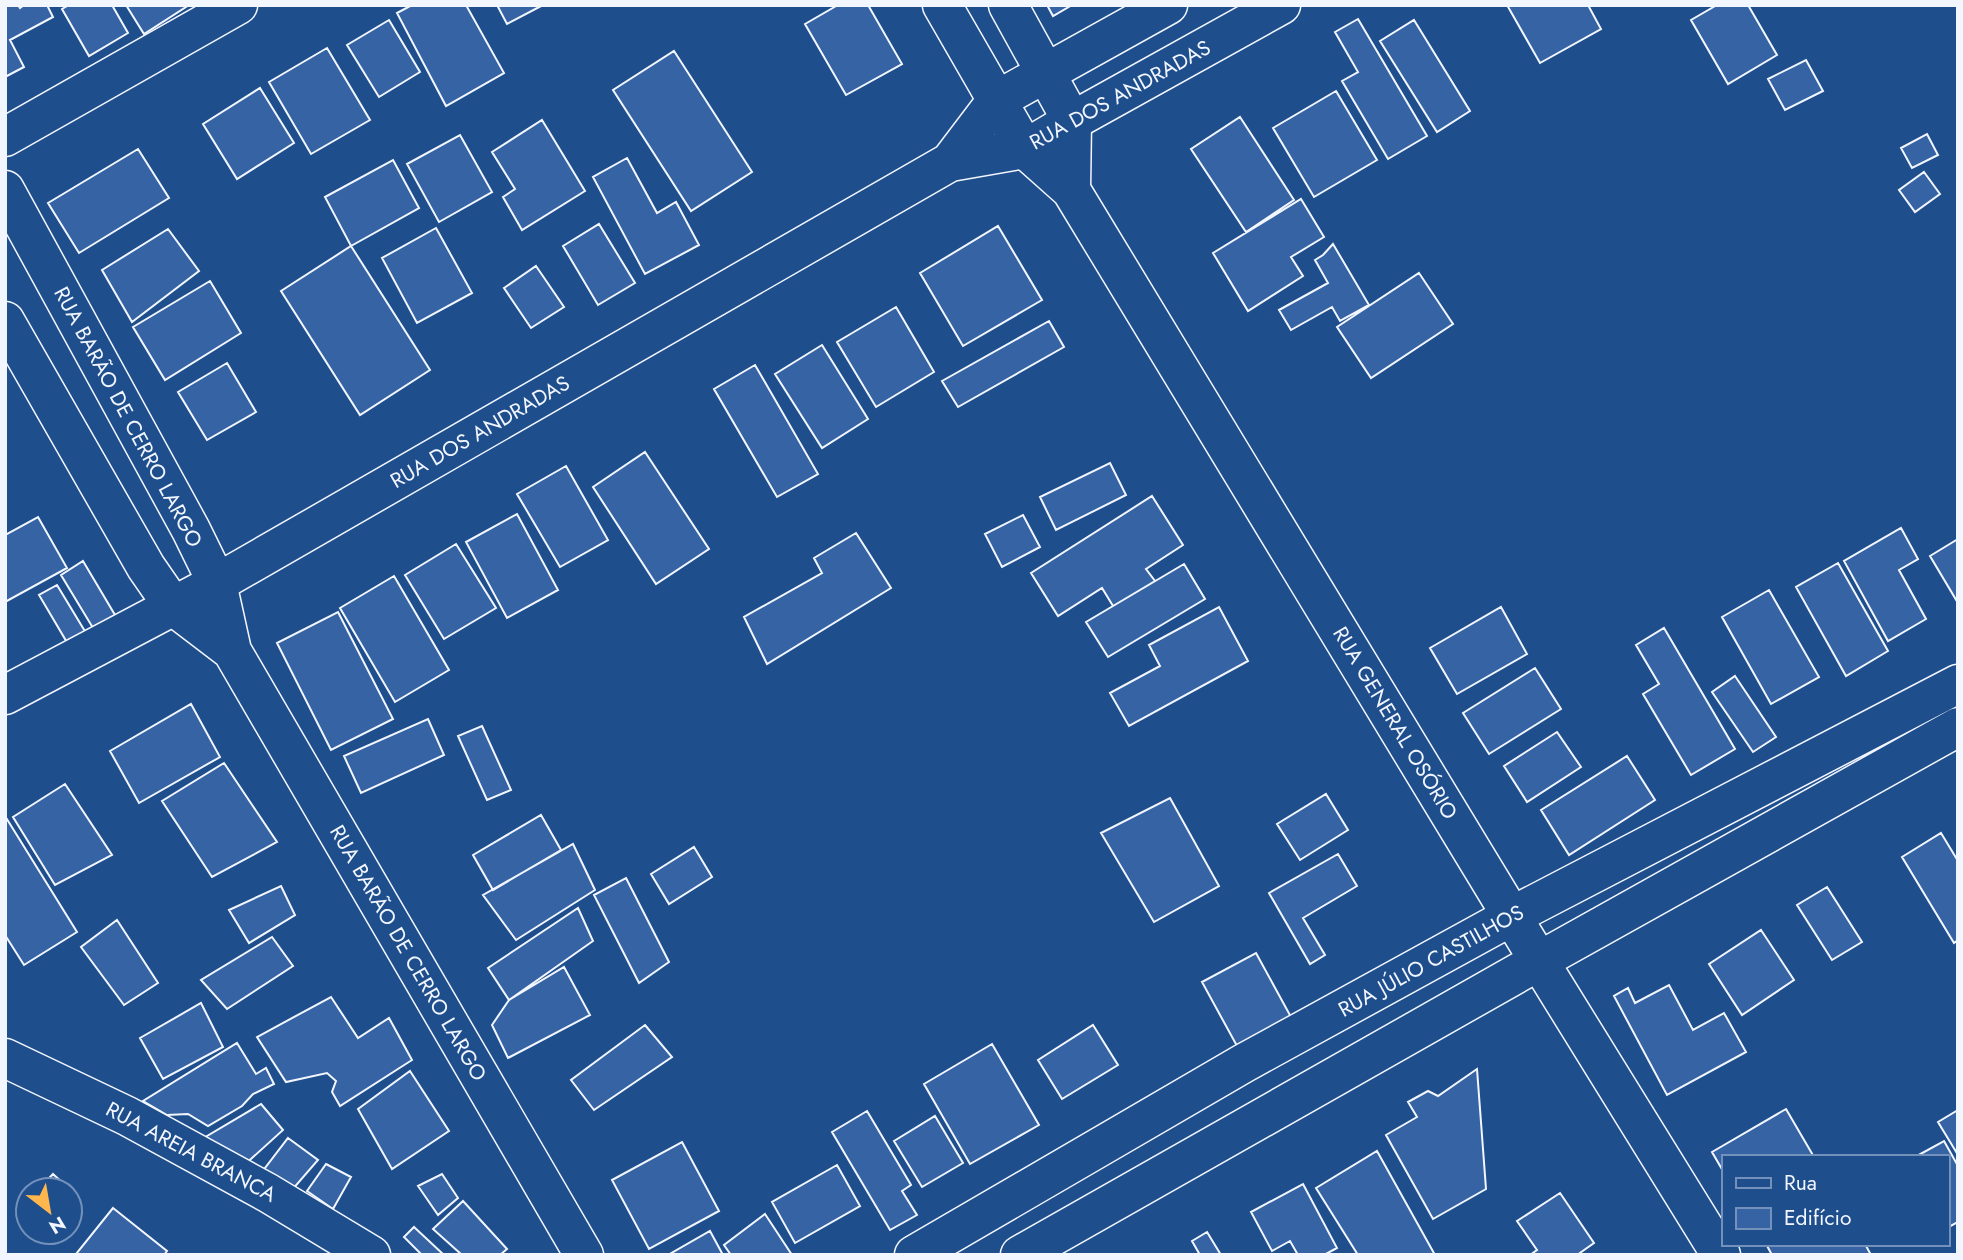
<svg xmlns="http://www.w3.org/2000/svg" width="1963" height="1260" font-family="Jost,sans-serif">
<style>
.building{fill:#3563a3;stroke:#f2f6ff;stroke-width:2}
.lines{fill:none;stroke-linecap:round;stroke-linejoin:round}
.street-casing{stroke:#f2f6ff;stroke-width:41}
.secondary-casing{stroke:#f2f6ff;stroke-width:41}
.street{stroke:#1f4e8c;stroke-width:38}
.secondary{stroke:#1f4e8c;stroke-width:38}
.labels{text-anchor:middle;stroke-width:5;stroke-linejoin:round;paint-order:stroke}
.street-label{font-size:21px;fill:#f2f6ff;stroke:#1f4e8c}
</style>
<rect width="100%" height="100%" fill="#1f4e8c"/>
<path class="building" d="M5 5H18L20 8 24 5H47L53 17 10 40 24 67 5 77Z
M69 5H112L128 33 89 56 62 9Z
M126 5H189L144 34Z
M412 5H466L504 73 446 106 397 13Z
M497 5H543L507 24Z
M838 5H868L902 64 846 95 805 24Z
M1047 5H1072L1053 16Z
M1507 5H1588L1601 29 1540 63Z
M1717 5H1748L1777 55 1728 84 1691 20Z
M1358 19 1427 136 1388 159 1342 81 1358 72 1335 32Z
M389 20 420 72 379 97 347 45Z
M1414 20 1470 111 1437 132 1380 41Z
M327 48 370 120 311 154 269 82Z
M674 51 752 172 691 211 613 90Z
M1806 60 1823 91 1785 110 1768 79Z
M260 88 294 143 237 179 203 124Z
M1336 91 1377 160 1314 197 1273 128Z
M1240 117 1294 200 1246 232 1191 149Z
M542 120 585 191 522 230 503 197 515 189 492 152Z
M1927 134 1938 155 1912 168 1901 148Z
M460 135 492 192 439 222 407 164Z
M138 149 169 198 79 253 48 203Z
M627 158 657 213 676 202 699 245 645 274 593 177Z
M393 160 419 208 351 246 325 197Z
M1924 172 1940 194 1915 212 1899 190Z
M1301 199 1324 237 1291 257 1303 276 1248 311 1213 253Z
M599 224 635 283 598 305 563 246Z
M998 226 1042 300 963 346 920 273Z
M436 228 472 293 417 323 382 258Z
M168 229 199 271 132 322 102 270Z
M1333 244 1369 305 1340 321 1332 307 1291 330 1279 310 1328 283 1315 260 1323 255Z
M351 246 430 370 360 415 281 291Z
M536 266 564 307 531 328 504 288Z
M1419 273 1453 324 1371 378 1337 327Z
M210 281 241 333 165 380 133 327Z
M896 307 934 372 876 407 837 342Z
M1049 321 1064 347 958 407 942 381Z
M822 345 868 419 822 448 775 374Z
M227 363 256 412 207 440 178 392Z
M755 365 818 474 777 497 714 389Z
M645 452 709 549 656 584 593 487Z
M1110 463 1126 495 1056 530 1040 497Z
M566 466 608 540 560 567 517 494Z
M1152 496 1183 545 1146 569 1155 581 1113 606 1102 588 1058 616 1031 573Z
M517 514 558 590 507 618 466 542Z
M1023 515 1040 547 1002 567 985 534Z
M38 517 67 568 5 602V535Z
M1901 528 1918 559 1899 570 1926 619 1888 641 1844 561Z
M856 533 891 588 767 664 744 617 822 573 814 558Z
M1958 539V603L1930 556Z
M456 544 496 608 444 639 405 575Z
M83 561 115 615 93 628 61 575Z
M1838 563 1888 651 1846 676 1796 587Z
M1184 564 1205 599 1108 657 1086 622Z
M394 576 449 670 395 702 340 608Z
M57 585 86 633 68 644 39 595Z
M1769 590 1819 677 1771 704 1722 617Z
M1219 607 1248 661 1129 726 1110 693 1160 666 1149 645Z
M1501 607 1527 654 1457 694 1430 648Z
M338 612 393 719 331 750 277 643Z
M1664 628 1735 749 1691 775 1643 694 1659 684 1636 645Z
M1535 668 1561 709 1489 754 1463 713Z
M1735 676 1776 737 1753 752 1712 692Z
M191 704 220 757 139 803 110 751Z
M428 719 444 755 361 793 344 756Z
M482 726 511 790 487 800 458 736Z
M1557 732 1581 767 1527 802 1504 766Z
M1627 756 1655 800 1569 855 1541 810Z
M224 763 277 842 212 877 162 801Z
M65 784 112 855 55 885 13 817Z
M1326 794 1348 830 1300 860 1277 824Z
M1170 798 1219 886 1154 922 1101 833Z
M541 815 561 850 493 890 473 855Z
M5 816 77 932 24 965 5 935Z
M1941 833 1958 861V940L1954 943 1902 857Z
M573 844 595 890 516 940 483 895Z
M694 847 712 877 669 904 651 874Z
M1338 854 1357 886 1303 918 1325 955 1310 964 1269 893Z
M626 878 669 962 639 983 594 895Z
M281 886 295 915 249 943 229 910Z
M1827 887 1862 942 1832 960 1797 905Z
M578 908 593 941 509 1000 488 968Z
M117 920 158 983 124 1005 81 947Z
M1761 930 1794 980 1742 1015 1709 964Z
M272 937 293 966 227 1009 201 980Z
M1256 953 1291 1017 1237 1046 1202 982Z
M564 967 590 1015 508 1058 492 1025 509 1000Z
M1669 985 1693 1030 1724 1013 1746 1052 1667 1095 1614 996 1628 988 1635 1003Z
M331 997 358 1038 389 1018 412 1060 340 1106 332 1092 336 1081 327 1073 286 1082 257 1037Z
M201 1003 223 1047 163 1079 140 1038Z
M645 1025 672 1057 594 1110 571 1080Z
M1093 1025 1118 1065 1062 1099 1038 1060Z
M237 1043 256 1074 266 1068 274 1084 253 1094 242 1106 208 1126 188 1114 167 1115 143 1101Z
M992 1044 1039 1125 970 1164 924 1084Z
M1477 1069 1486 1189 1433 1219 1386 1135 1417 1117 1408 1102 1428 1091 1438 1096Z
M410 1071 449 1131 392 1169 358 1109Z
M261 1104 283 1130 241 1168 202 1139Z
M1786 1109 1814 1157H1723V1171L1712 1152Z
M1958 1110V1155L1938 1122Z
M867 1111 911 1185 902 1191 917 1215 890 1230 832 1132Z
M935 1116 963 1163 922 1187 894 1141Z
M288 1138 318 1160 292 1190 262 1172Z
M1944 1141 1958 1166V1222L1947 1228V1157H1915Z
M682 1142 719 1211 649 1249 612 1180Z
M1377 1151 1435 1255H1358L1316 1188Z
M326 1164 351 1177 333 1209 307 1191Z
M837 1165 860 1206 795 1243 772 1202Z
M53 1174 78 1197 70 1210V1190H38Z
M442 1174 458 1198 438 1215 418 1186Z
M1303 1184 1337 1248 1324 1255H1298L1290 1241 1272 1251 1251 1212Z
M1560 1193 1594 1243 1577 1255H1530L1537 1250 1517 1221Z
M28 1201V1229L27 1230 17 1213Z
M463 1201 507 1249 500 1255H462L433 1229Z
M113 1208 167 1251 164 1255 76 1254Z
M765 1214 792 1255H731L724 1245Z
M414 1227 444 1255H422L404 1237Z
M710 1231 723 1255H668Z
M1207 1232 1221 1255H1200L1192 1241Z
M1766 1244H1865L1871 1255H1772Z"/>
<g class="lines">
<defs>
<path id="street" d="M942 5 1025 149 1071 190 1539 961 1721 1255
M1008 5 1072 121 1071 190
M5 137 238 5
M5 190 191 530 217 583 232 651 584 1255
M5 321 146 567 173 606 232 651
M5 1058 127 1116 268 1193 371 1255
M914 1255 1244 1063 1512 916 1958 684
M1020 1255 1539 961 1958 727"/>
<path id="secondary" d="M950 162 997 100 1168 5
M5 695 217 583 950 162 1025 149 1072 121 1281 5"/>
</defs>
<use href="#street" class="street-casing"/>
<use href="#secondary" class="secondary-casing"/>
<use href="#street" class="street"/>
<use href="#secondary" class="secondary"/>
</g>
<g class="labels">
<g class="street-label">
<text transform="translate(1120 95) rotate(-29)" y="7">RUA DOS ANDRADAS</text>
<text transform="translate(128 417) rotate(62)" y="7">RUA BARÃO DE CERRO LARGO</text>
<text transform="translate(480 432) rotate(-30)" y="7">RUA DOS ANDRADAS</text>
<text transform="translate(1395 723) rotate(59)" y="7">RUA GENERAL OSÓRIO</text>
<text transform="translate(408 953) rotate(60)" y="7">RUA BARÃO DE CERRO LARGO</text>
<text transform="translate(1431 961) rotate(-29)" y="7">RUA JÚLIO CASTILHOS</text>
<text transform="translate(191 1152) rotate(28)" y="7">RUA AREIA BRANCA</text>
</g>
</g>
<rect width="1963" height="1260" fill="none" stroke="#f2f6ff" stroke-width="14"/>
<rect x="1722" y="1155" width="228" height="91" fill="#1f4e8c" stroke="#7391ba" stroke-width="2"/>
<rect x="1736" y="1178" width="35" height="10" fill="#1f4e8c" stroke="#7391ba" stroke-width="2"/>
<text x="1784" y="1190" font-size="21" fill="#f2f6ff">Rua</text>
<rect x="1736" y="1208" width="35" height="21" fill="#3563a3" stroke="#7391ba" stroke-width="2"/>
<text x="1784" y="1225" font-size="21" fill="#f2f6ff">Edifício</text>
<g transform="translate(49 1211) rotate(149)"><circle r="33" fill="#1f4e8c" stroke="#7391ba" stroke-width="2"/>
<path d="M0-5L12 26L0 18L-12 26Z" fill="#ffb74d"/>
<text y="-10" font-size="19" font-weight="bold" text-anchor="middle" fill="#f2f6ff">N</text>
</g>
</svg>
